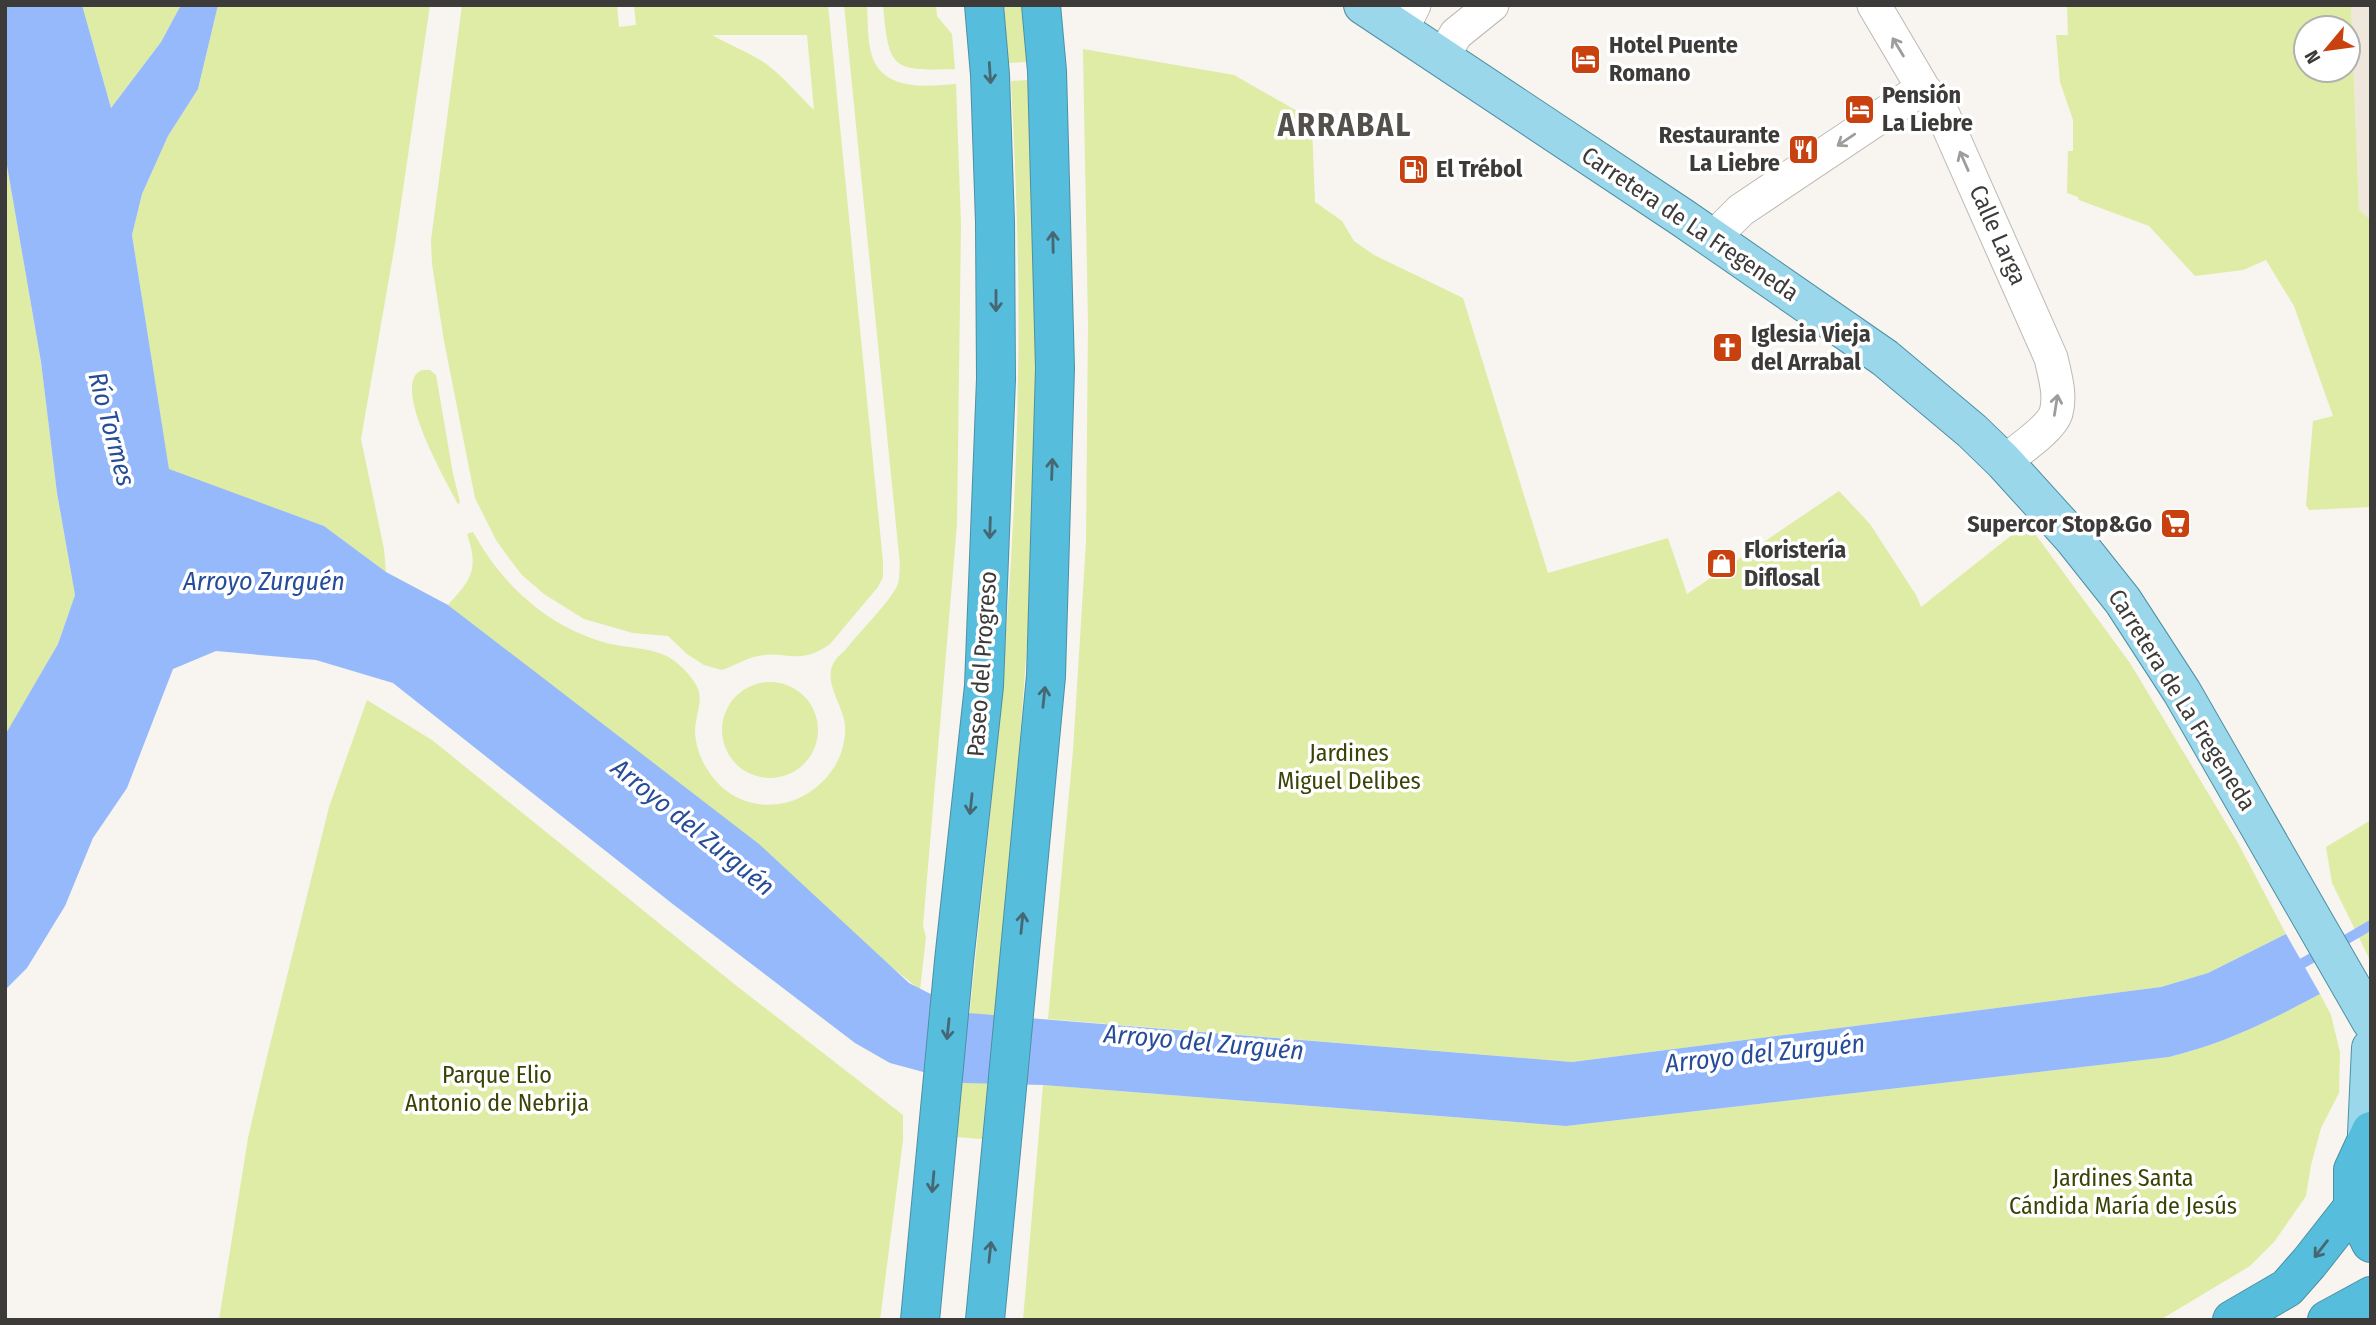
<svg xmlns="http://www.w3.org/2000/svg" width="2376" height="1325" font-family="'Fira Sans Condensed',sans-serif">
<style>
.built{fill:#efe7dc}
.green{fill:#deeca6;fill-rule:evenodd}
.water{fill:#95b9fb}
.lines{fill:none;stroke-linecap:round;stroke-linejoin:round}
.stream{stroke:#95b9fb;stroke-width:10}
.minor-casing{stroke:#bcb8b3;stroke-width:35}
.major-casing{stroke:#4d90a4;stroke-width:40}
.highway-casing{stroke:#4d90a4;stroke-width:40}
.minor{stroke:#fff;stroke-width:33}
.major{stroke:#9ad7eb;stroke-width:38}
.highway{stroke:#56bddd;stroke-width:38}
.oneway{stroke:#9e9d9c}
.oneway2{stroke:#456872}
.labels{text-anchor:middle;stroke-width:7;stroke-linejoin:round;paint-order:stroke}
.poi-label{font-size:24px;font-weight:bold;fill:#3c3b39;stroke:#fff;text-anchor:start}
.street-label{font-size:24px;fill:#3c3b39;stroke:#fff}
.park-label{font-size:24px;fill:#3b4306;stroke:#fff}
.water-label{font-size:26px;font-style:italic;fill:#274c99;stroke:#fff}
.district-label{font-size:32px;font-weight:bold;letter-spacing:2px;fill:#54514d;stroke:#fff}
</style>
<rect width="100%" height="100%" fill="#f8f4ef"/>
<path class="built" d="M2351 5H2371V220L2359 210Z"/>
<path class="green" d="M82 5H181L161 42 111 108Z
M218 5H430L395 244 361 439 384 549 386 572 324 526 169 470 132 235 142 194 168 136 198 89Z
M462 5H617L619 27 636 25 634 5H828L883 562V577L878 587 830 644C796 668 785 648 754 657 743 660 733 666 722 670L704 665 687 654 668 636 633 633 584 619 544 594 522 575 506 554 496 540 475 498 444 341 432 264 431 240ZM712 35H807L814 110C798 95 784 77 766 64 749 52 729 45 712 35Z
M844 5H867C868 21 867 40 872 56 884 92 927 86 956 84L961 225 957 524 923 926 926 937 920 990 448 605C472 579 479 569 467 534L473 532C502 584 545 625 603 642 622 648 653 647 670 658 680 664 694 678 698 689 703 701 695 718 695 731 696 762 719 794 749 802 797 816 848 775 845 725 843 704 824 685 833 664 836 658 842 653 847 648 860 631 888 604 897 586 900 580 899 572 900 565Z
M883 5H936L937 16 952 34 955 69C891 71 889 69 883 5Z
M1004 5H1023L1028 62 1008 63Z
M2067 5H2351L2359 210 2371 220V507L2309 510 2306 505 2313 421 2333 416 2294 306 2266 260 2243 270 2195 276 2149 226 2079 200 2078 197 2067 193 2068 151H2073V120L2060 82 2056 35H2068ZM2306 28H2348V70H2306Z
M1083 49 1234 75 1297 111 1312 128 1315 202 1342 221 1354 241 1374 255 1463 298 1548 573 1668 538 1687 594 1839 491 1870 524 1916 595 1921 607 2027 523 2130 663 2238 843 2286 934 2208 973 2161 987 1572 1062 1048 1019 1073 751 1086 542 1088 326Z
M1029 80C1033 252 1041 425 1030 597 1019 778 1000 958 982 1139L957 1137C982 883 1015 629 1018 374 1020 276 1016 179 1011 81Z
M5 154 41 362 57 493 75 595 58 644 5 735Z
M422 370H430L436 375 453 474 460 502 458 504C447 483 389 383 422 370Z
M722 730a48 48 0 1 1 96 0a48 48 0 1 1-96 0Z
M367 700 432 740 738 987 903 1115V1140L880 1320H219L248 1138 263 1073 329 807Z
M2371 820V962L2332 883 2326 847Z
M2320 994 2331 1015 2340 1052 2339 1093 2321 1128 2311 1165 2306 1196 2274 1242 2250 1266 2160 1320H1023L1043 1085 1566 1126 2169 1057C2226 1043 2269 1021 2320 994Z"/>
<path class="water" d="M5 5H82L111 108 161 42 181 5H218L198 89 168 136 142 194 132 235 169 469 324 526 386 572 448 605 759 844 909 983 968 1013 1572 1062 2161 987 2208 973 2286 934 2320 994C2269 1021 2226 1043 2169 1057L1566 1126 1043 1085 964 1083 890 1063 855 1043 674 905 393 683 316 660 216 651 173 669 127 788 93 838 65 906 27 968 5 990V735L58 644 75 595 57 493 41 362 5 154Z"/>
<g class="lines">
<path class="stream" d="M2335 946 2371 925
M2292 969 2321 953"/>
<defs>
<path id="minor" d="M1874 5 1923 88 1941 110 2051 358C2055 376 2061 395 2056 413 2051 429 2017 451 2004 462
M1401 31 1414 5
M1442 58 1456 34 1492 5
M1713 238 1741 210 1923 88"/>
<path id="major" d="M1363 5 1683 218 1885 358 1972 431 2004 462 2073 538 2123 601 2182 692 2371 1021
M2367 1134 2371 1048"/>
<path id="highway" d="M2371 1131 2353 1170V1207L2371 1243
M920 1320 954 961 984 686 996 379 995 222 990 75 984 5
M985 1320 1046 676 1055 368 1047 71 1041 5
M2232 1320 2287 1288 2309 1263 2353 1207
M2327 1320 2371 1296"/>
</defs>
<use href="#minor" class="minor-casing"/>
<use href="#major" class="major-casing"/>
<use href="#highway" class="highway-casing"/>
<use href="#minor" class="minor"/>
<use href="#major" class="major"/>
<use href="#highway" class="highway"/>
</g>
<defs><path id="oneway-shaft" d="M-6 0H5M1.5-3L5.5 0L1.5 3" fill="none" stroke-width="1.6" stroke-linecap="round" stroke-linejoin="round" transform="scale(1.75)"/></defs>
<g class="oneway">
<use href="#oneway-shaft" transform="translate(1898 47) rotate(-121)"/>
<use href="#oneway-shaft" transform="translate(1846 140) rotate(146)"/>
<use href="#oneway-shaft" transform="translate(1964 161) rotate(-114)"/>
<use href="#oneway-shaft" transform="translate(2056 405) rotate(-81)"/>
</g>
<g class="oneway2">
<use href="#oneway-shaft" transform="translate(990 73) rotate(86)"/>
<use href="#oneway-shaft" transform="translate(1053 242) rotate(-91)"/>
<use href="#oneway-shaft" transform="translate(996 301) rotate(90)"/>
<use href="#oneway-shaft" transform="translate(1052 469) rotate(-88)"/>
<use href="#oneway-shaft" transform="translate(990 528) rotate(92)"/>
<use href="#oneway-shaft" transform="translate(1044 697) rotate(-84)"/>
<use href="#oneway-shaft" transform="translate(971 804) rotate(96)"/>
<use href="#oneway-shaft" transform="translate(1022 923) rotate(-84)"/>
<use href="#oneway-shaft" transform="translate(948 1029) rotate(96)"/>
<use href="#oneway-shaft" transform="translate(933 1182) rotate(95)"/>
<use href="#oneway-shaft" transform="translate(2321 1249) rotate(128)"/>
<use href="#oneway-shaft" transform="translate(990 1252) rotate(-84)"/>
</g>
<defs>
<symbol id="hotel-square" viewBox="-11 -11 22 22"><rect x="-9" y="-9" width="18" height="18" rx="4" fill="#c9410f" stroke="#fff"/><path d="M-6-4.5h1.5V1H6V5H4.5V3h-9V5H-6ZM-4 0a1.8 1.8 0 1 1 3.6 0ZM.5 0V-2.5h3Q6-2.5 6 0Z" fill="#fff"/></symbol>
<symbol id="restaurant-square" viewBox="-11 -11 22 22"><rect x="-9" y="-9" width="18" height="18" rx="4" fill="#c9410f" stroke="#fff"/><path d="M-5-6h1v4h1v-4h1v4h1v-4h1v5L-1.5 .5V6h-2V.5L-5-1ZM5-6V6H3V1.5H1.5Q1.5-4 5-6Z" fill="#fff"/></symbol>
<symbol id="fuel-square" viewBox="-11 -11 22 22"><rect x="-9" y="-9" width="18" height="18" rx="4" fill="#c9410f" stroke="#fff"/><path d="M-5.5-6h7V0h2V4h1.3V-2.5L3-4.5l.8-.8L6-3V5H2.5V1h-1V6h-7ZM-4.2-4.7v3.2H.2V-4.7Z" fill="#fff"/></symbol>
<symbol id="church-square" viewBox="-11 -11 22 22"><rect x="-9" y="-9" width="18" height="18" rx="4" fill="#c9410f" stroke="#fff"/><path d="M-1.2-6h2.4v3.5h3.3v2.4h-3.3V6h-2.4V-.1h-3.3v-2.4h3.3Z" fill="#fff"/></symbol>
<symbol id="supermarket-square" viewBox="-11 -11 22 22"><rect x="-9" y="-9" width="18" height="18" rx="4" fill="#c9410f" stroke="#fff"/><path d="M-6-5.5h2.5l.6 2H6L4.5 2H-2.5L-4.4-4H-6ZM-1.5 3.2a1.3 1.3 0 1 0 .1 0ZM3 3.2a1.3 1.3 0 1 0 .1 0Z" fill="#fff"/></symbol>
<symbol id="shop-square" viewBox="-11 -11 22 22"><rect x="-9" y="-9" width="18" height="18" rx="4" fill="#c9410f" stroke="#fff"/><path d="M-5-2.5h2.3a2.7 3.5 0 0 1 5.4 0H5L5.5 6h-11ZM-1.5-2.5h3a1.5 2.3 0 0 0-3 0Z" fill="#fff"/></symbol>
</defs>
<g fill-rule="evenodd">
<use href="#hotel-square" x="1568" y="42" width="35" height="35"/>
<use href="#hotel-square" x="1842" y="92" width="35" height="35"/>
<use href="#restaurant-square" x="1786" y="132" width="35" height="35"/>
<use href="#fuel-square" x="1396" y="152" width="35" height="35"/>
<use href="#church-square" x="1710" y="330" width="35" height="35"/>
<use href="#supermarket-square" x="2158" y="506" width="35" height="35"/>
<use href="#shop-square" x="1704" y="546" width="35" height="35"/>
</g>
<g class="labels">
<g class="poi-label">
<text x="1609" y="53">Hotel Puente<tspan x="1609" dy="28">Romano</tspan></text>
<text x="1882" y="103">Pensión<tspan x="1882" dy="28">La Liebre</tspan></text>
<text x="1780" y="143" text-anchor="end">Restaurante<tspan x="1780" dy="28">La Liebre</tspan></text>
<text x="1436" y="177">El Trébol</text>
<text x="1751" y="342">Iglesia Vieja<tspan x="1751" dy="28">del Arrabal</tspan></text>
<text x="2152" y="532" text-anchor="end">Supercor Stop&amp;Go</text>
<text x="1744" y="558">Floristería<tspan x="1744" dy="28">Diflosal</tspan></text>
</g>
<g class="street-label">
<text transform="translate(1690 224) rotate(34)" y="8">Carretera de La Fregeneda</text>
<text transform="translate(1998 235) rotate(66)" y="8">Calle Larga</text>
<text transform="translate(982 664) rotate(-86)" y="8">Paseo del Progreso</text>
<text transform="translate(2182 700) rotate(58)" y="8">Carretera de La Fregeneda</text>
</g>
<g class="park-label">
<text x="1349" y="761">Jardines<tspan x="1349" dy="28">Miguel Delibes</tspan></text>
<text x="497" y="1083">Parque Elio<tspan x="497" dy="28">Antonio de Nebrija</tspan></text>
<text x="2123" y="1186">Jardines Santa<tspan x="2123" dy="28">Cándida María de Jesús</tspan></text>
</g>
<g class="water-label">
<text transform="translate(112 429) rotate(75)" y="9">Río Tormes</text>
<text x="264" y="590">Arroyo Zurguén</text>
<text transform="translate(693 827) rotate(39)" y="9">Arroyo del Zurguén</text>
<text transform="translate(1204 1042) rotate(5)" y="9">Arroyo del Zurguén</text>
<text transform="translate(1765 1053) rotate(-6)" y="9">Arroyo del Zurguén</text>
</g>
<g class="district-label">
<text x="1345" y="136">ARRABAL</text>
</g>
</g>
<rect width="2376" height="1325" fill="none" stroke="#3c3b39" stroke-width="14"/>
<g transform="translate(2327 49) rotate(241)"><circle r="33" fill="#ffffff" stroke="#b1b1b0" stroke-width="2"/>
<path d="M0-5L12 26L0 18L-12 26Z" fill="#c9410f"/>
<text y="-10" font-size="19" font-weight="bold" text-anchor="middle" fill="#3c3b39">N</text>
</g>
</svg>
